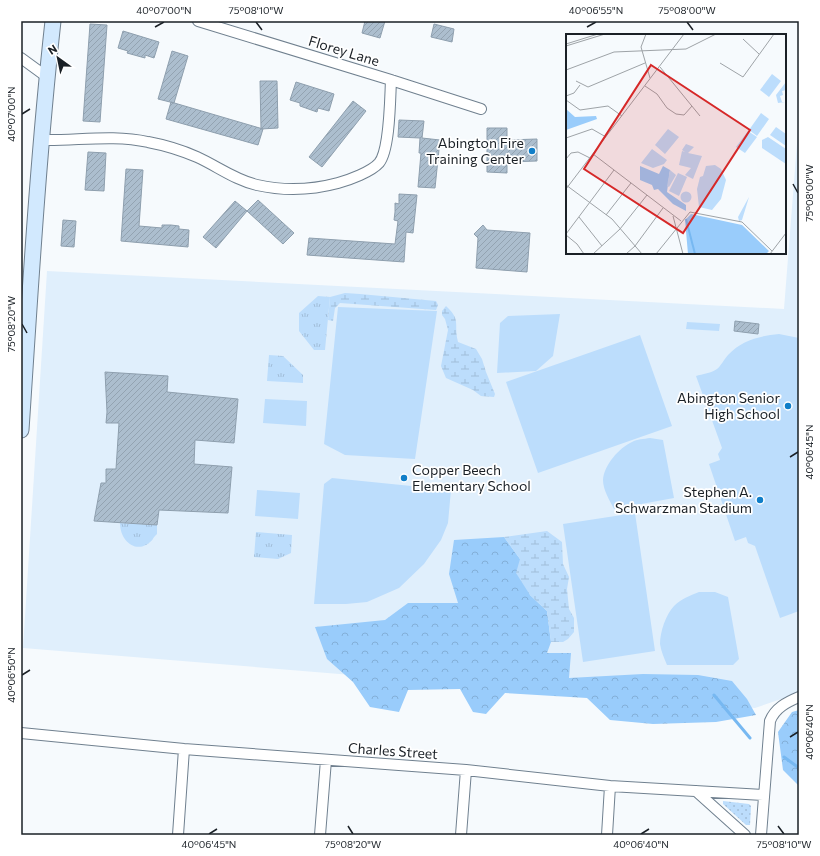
<svg xmlns="http://www.w3.org/2000/svg" width="820" height="856" font-family="Commissioner,sans-serif">
<style>
.built{fill:#e0effc}
.grass{fill:url(#grass-dots)}
.forest{fill:url(#forest-crowns)}
.wetland{fill:url(#wetland-marsh)}
.park{fill:url(#park-tufts)}
.pitch{fill:#bcddfc}
.lines{fill:none;stroke-linecap:round;stroke-linejoin:round}
.stream{stroke:#77b8f1;stroke-width:3}
.building{fill:url(#building-hatch);stroke:#8e9fae}
.street-casing{stroke:#70808f;stroke-width:12}
.secondary-casing{stroke:#70808f;stroke-width:17}
.street{stroke:#fff;stroke-width:10}
.secondary{stroke:#d2e9fe;stroke-width:15}
.ticks{fill:none;stroke:#1a2026;stroke-width:1.5}
.poi-dot{fill:#107ec8;stroke:#fff;stroke-width:1.5}
.labels{text-anchor:middle;stroke-width:3.5;stroke-linejoin:round;paint-order:stroke}
.street-label{font-size:14px;fill:#1a2026;stroke:#fff}
.poi-label{font-size:14px;fill:#1a2026;stroke:#fff;text-anchor:end}
.inset-river{fill:none;stroke:#77b8f1;stroke-width:2}
.inset-road{fill:none;stroke:#9ea3a7;stroke-width:1}
.view{fill:#d62828;fill-opacity:0.15;stroke:#d62828;stroke-width:2}
.inset-edge{fill:none;stroke:#1a2026;stroke-width:2}
.neatline{fill:none;stroke:#1a2026;stroke-width:1.5}
.ticks-label{font-size:10px;text-anchor:middle;fill:#1a2026}
</style>
<defs>
<pattern id="grass-dots" width="8" height="8" patternUnits="userSpaceOnUse"><rect width="8" height="8" fill="#bcddfc"/><path d="M2 2h.1M6 6h.1" fill="none" stroke="#a1bdd8" stroke-width="1.8" stroke-linecap="round"/></pattern>
<pattern id="forest-crowns" width="20" height="18" patternUnits="userSpaceOnUse"><rect width="20" height="18" fill="#99ccfb"/><path d="M2 6a3 3 0 1 1 6 0M12 15a3 3 0 1 1 6 0" fill="none" stroke="#83afd7"/></pattern>
<pattern id="wetland-marsh" width="20" height="14" patternUnits="userSpaceOnUse"><rect width="20" height="14" fill="#bcddfc"/><path d="M1 5h8M5 5V1M11 12h8M15 12V8" fill="none" stroke="#a1bdd8"/></pattern>
<pattern id="park-tufts" width="24" height="20" patternUnits="userSpaceOnUse"><rect width="24" height="20" fill="#bcddfc"/><path d="M3 7l-1-3M5 7V3M7 7l1-3M15 17l-1-3M17 17v-4M19 17l1-3" fill="none" stroke="#a1bdd8"/></pattern>
<pattern id="building-hatch" width="6" height="6" patternUnits="userSpaceOnUse"><rect width="6" height="6" fill="#acbece"/><path d="M-1 1l2-2M0 6l6-6M5 7l2-2" fill="none" stroke="#93a3b1"/></pattern>
</defs>
<rect width="100%" height="100%" fill="#f6fafd"/>
<path class="built" d="M799 118V693L755 708 23 648 47 271 784 309Z"/>
<path class="grass" d="M723 801 749 804 751 806 750 825H746L723 804Z"/>
<path class="forest" d="M504 537 520 559 530 595 547 611 551 642 547 653H571L569 678 643 674 698 675 732 681 747 699 756 715 716 722 653 724 610 720 587 698 505 693 486 714 473 712 460 689 408 690 399 712 370 707 353 682 327 659 315 627 385 620 408 603H458L449 574 454 540Z
M799 710V786L783 770 778 732 792 712Z"/>
<path class="wetland" d="M345 293 360 294 436 301 438 305 436 310 340 303 335 308 333 321 328 320 330 297Z
M446 306C462 321 453 323 458 342L476 349 482 359 486 372 495 394 494 397 481 396 473 390 446 378 441 366 448 330 445 319 442 315V311Z
M547 531 562 542 563 564 569 577 567 589 569 609 574 618V632L568 639 563 642H551L547 611 530 595 516 573 520 559 504 537Z"/>
<path class="park" d="M318 296 330 297 325 350H314L299 331V313Z
M269 355 283 356 303 375V383L267 381Z
M120 523 157 525C157 528 157 532 157 534 156 535 153 538 153 539 139 556 120 543 120 523Z
M256 532 292 535 291 553 278 559 254 557Z"/>
<path class="pitch" d="M338 307 437 311 415 459 345 455 324 444Z
M560 314 553 356 536 371 497 373 500 323 508 316Z
M687 322 720 324 719 331 686 329Z
M779 334 799 338V611L780 618 755 546 748 543 746 537 735 541 709 464 720 460 718 454 722 448 696 376C702 374 712 373 717 369 720 367 725 358 728 355 742 340 759 336 779 334Z
M640 335 672 426 538 473 506 382Z
M265 399 307 401 306 426 263 423Z
M650 438 663 440 674 498 614 509C610 501 603 490 603 480 604 465 619 448 632 442 637 439 644 439 650 438Z
M332 478 451 490 448 523 441 540 424 564 399 588 367 602 346 604H314L324 484Z
M257 490 300 493 298 519 255 516Z
M635 513 655 651 583 662 563 524Z
M699 592H715L728 597 739 659 733 665H667C664 658 661 651 660 644 660 632 666 614 674 606 681 599 691 595 699 592Z"/>
<g class="lines">
<path class="stream" d="M714 695 750 738
M784 757 799 768"/>
</g>
<path class="building" d="M365 21H385L380 38 362 33Z
M90 24 107 25 100 122 83 121Z
M434 24 454 29 452 42 431 37Z
M123 31 159 42 154 58 145 55V58L127 53 128 51 118 48Z
M172 51 188 56 174 103 158 99Z
M260 81H277L278 128 261 129Z
M296 82 334 94 329 111 318 108 317 112 300 106V103L290 100Z
M353 101 366 111 322 167 309 157Z
M171 102 263 129 258 145 166 119Z
M399 120 424 121 422 138 440 140 435 188 418 187 421 153H419L420 138 398 137Z
M487 128H507V140L537 139V161L507 162V173L487 172Z
M88 152 106 153 104 191 85 190Z
M126 169 143 170 139 226 162 228V225H171L179 226V229L189 230 188 247 121 241Z
M399 194 417 195 413 233 406 232 404 262 307 255 309 238 395 244 398 221 394 220 395 212V203L399 204Z
M258 200 294 233 283 244 247 211Z
M235 201 247 211 216 248 203 237Z
M63 220 76 221 74 247 61 246Z
M483 225 487 230 530 233 527 272 476 268 478 238 474 234Z
M735 321 759 324 758 334 734 331Z
M105 372 168 376 167 392 238 399 234 443 195 440 194 464 232 467 228 513 159 510 157 525 94 521 101 483H106V469H116L119 423H106L107 412Z"/>
<g class="lines">
<defs>
<path id="street" d="M198 21 391 80 481 109
M21 58 47 77
M42 140C76 141 113 134 148 142 164 145 181 150 197 157 217 166 235 180 257 185 284 191 312 190 338 183 349 180 371 172 379 163 390 150 390 99 391 80
M21 733 184 749 466 770 610 786 763 795
M696 791 745 835
M178 835 184 749
M320 835 326 760
M461 835 466 770
M607 835 610 786
M761 835 770 721C775 708 787 702 799 697"/>
<path id="secondary" d="M21 430C30 294 38 157 53 21"/>
</defs>
<use href="#street" class="street-casing"/>
<use href="#secondary" class="secondary-casing"/>
<use href="#street" class="street"/>
<use href="#secondary" class="secondary"/>
</g>
<path class="ticks" d="M256 22 262 30M687 22 693 30M155 27 164 22M587 27 596 22M22 114 30 109M793 184 798 193M22 324 27 333M790 457 798 452M22 675 30 670M790 737 798 732M348 826 353 834M778 826 784 834M209 834 217 829M641 834 649 829"/>
<g class="poi-dot">
<circle cx="532" cy="151" r="4"/>
<circle cx="788" cy="406" r="4"/>
<circle cx="404" cy="478" r="4"/>
<circle cx="760" cy="500" r="4"/>
</g>
<g class="labels">
<g class="street-label">
<text transform="translate(344 51) rotate(17)" y="5">Florey Lane</text>
<text transform="translate(393 751) rotate(4)" y="5">Charles Street</text>
</g>
<g class="poi-label">
<text x="524" y="148">Abington Fire<tspan x="524" dy="16">Training Center</tspan></text>
<text x="780" y="403">Abington Senior<tspan x="780" dy="16">High School</tspan></text>
<text x="412" y="475" text-anchor="start">Copper Beech<tspan x="412" dy="16">Elementary School</tspan></text>
<text x="752" y="497">Stephen A.<tspan x="752" dy="16">Schwarzman Stadium</tspan></text>
</g>
</g>
<g transform="translate(566 34)">
<rect width="220" height="220" fill="#f6fafd"/>
<path d="M220 48V56L216 57 217 61 214 62 216 68H219L212 69 210 61ZM202 103 220 115V130L196 114V106ZM183 163 176 186 173 187 172 183Z" fill="#bcddfc"/>
<path d="M0 75 9 83 30 82 31 85 0 96ZM74 132 93 140 97 132 104 136 101 158 120 171V177L107 170 92 155 88 156 86 151 74 146ZM125 180 176 191 203 217 200 220H122L119 186Z" fill="#99ccfb"/>
<path d="M104 136 110 141 103 153 101 152Z" fill="#bcddfc"/>
<path d="M206 40 215 47 203 63 194 56ZM195 79 203 85 191 102 183 96ZM210 93 220 100V112L204 101ZM102 95 113 103 99 120 89 111ZM182 97 191 103 179 119 170 113ZM203 104 220 117 216 127 197 113ZM120 110 128 113 122 119 136 122 127 145 119 141 125 134 113 131 116 117 119 118 116 116ZM86 115 101 126 98 130 87 134 75 129ZM149 131 155 135 160 146 155 165 146 176 133 173 131 155 134 143 137 142 140 132ZM112 139 121 143 113 162 103 157ZM114.5 163a5.5 5.5 0 1 1 11 0a5.5 5.5 0 1 1-11 0Z" fill="#bcddfc"/>
<path class="inset-river" d="M120 185 129 220"/>
<path class="inset-road" d="M80 0 75 13 84 44M177 5 193 20M0 10 32 0M0 12 39 0M154 29 177 43 208 0M94 33 134 82M0 36 48 18 120 15 150 0M10 47 22 53 79 29M79 52 91 60 101 74 110 80 118 81 126 72M0 62 8 59 14 51M0 66 14 76 42 72 56 82M0 104 26 95 40 103M27 120 115 187M0 125 5 119 12 118 24 124M0 151 46 185 76 220M0 155 118 0M40 181 65 149M107 182 117 220M13 183 36 212M0 200 48 136M0 201 11 210 18 220M27 220 54 195 81 161M60 220 69 212 97 174M90 220 124 178 176 188 206 217M204 220 220 199"/>
<path class="view" d="M85 31 184 96 117 199 18 135Z"/>
<rect width="220" height="220" class="inset-edge"/>
</g>
<rect width="820" height="856" fill="none" stroke="#ffffff" stroke-width="44"/>
<g transform="translate(58 58) rotate(327)" stroke="#ffffff" stroke-width="3" paint-order="stroke">
<path d="M0-3L7 15L0 10L-7 15Z" fill="#1a2026"/>
<text y="-6" font-size="11" font-weight="bold" text-anchor="middle" fill="#1a2026">N</text>
</g>
<rect x="22" y="22" width="776" height="812" class="neatline"/>
<g class="ticks-label">
<text x="164" y="14">40°07'00"N</text>
<text x="256" y="14">75°08'10"W</text>
<text x="596" y="14">40°06'55"N</text>
<text x="687" y="14">75°08'00"W</text>
<text transform="translate(11 114) rotate(-90)" y="4">40°07'00"N</text>
<text transform="translate(809 193) rotate(-90)" y="4">75°08'00"W</text>
<text transform="translate(11 324) rotate(-90)" y="4">75°08'20"W</text>
<text transform="translate(809 452) rotate(-90)" y="4">40°06'45"N</text>
<text transform="translate(11 675) rotate(-90)" y="4">40°06'50"N</text>
<text transform="translate(809 732) rotate(-90)" y="4">40°06'40"N</text>
<text x="209" y="848">40°06'45"N</text>
<text x="353" y="848">75°08'20"W</text>
<text x="641" y="848">40°06'40"N</text>
<text x="784" y="848">75°08'10"W</text>
</g>
</svg>
